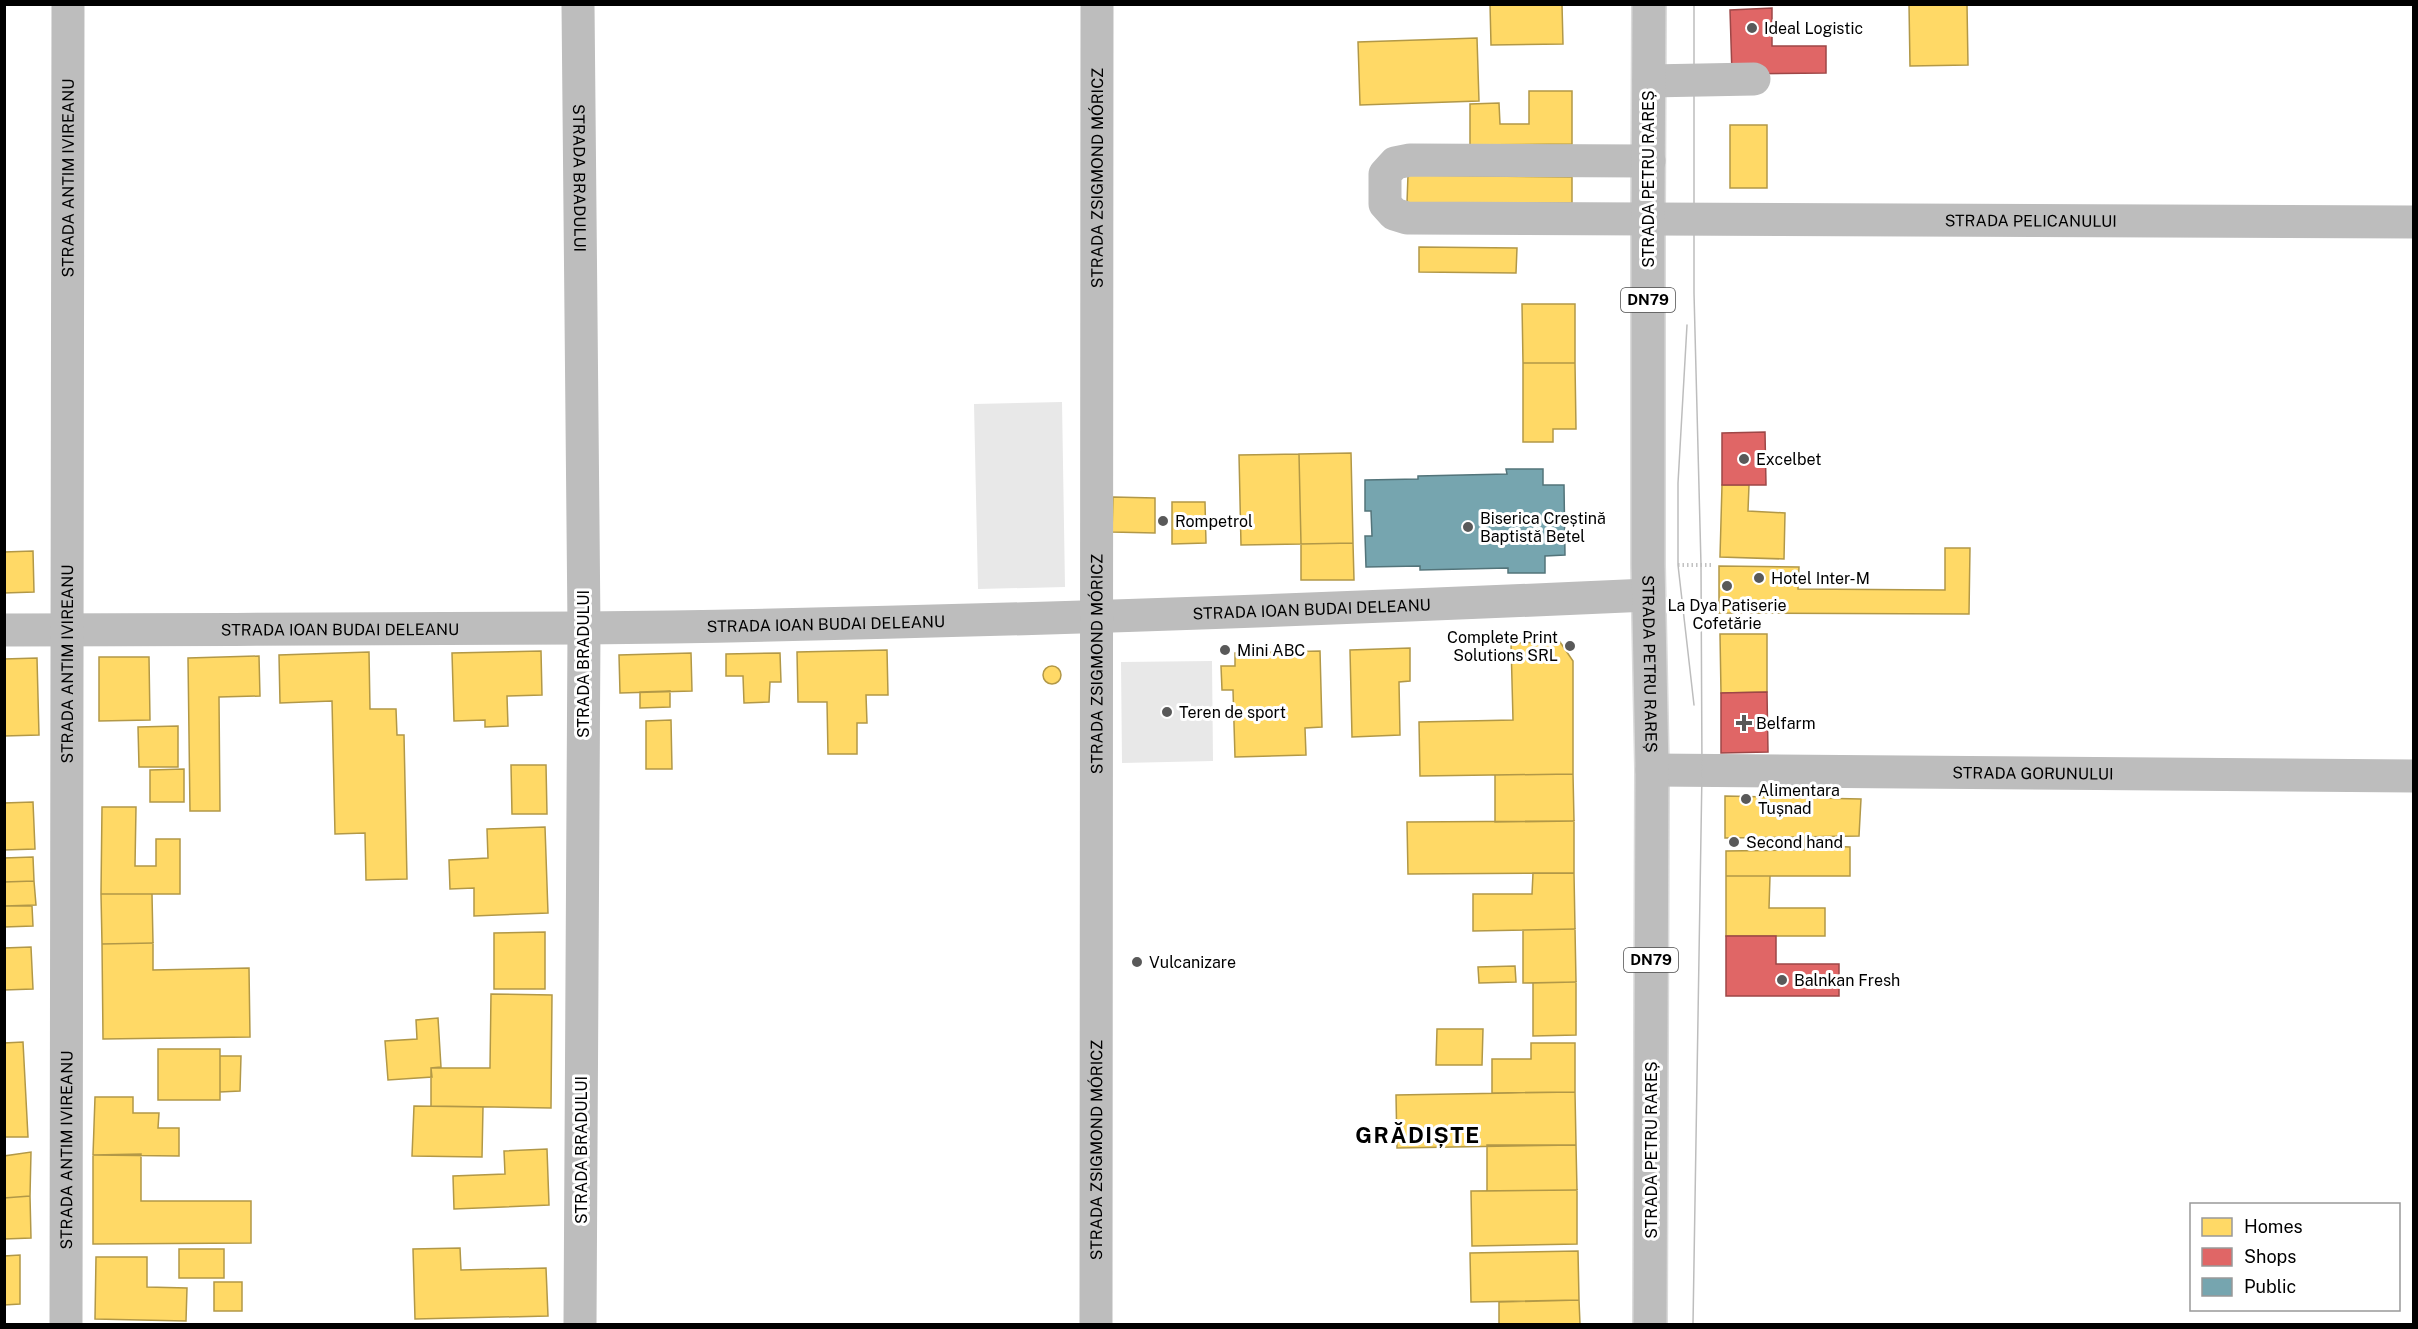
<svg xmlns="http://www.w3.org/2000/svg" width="2418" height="1329" font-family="'Public Sans',sans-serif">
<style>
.green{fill:#e8e8e8}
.homes{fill:#ffd966;stroke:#b29847;stroke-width:1.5}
.shops{fill:#e06666;stroke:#9d4747;stroke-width:1.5}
.public{fill:#76a5af;stroke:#53747a;stroke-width:1.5}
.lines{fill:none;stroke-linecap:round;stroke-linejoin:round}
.major-casing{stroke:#dbdbdb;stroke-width:36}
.path{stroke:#c2c2c2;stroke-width:4;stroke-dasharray:1.5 3;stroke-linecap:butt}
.minor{stroke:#bdbdbd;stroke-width:33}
.major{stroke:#bdbdbd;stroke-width:33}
.tram{stroke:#bdbdbd;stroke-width:1.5}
.poi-dot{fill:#595959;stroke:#fff;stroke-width:2}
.labels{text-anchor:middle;stroke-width:6;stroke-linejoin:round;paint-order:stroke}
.shield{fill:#fff;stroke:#4c4c4c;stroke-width:1.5}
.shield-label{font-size:15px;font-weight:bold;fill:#000}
.poi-label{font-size:16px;fill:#000;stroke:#fff;text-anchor:start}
.street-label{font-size:16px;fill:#000;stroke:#fff}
.district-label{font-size:22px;font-weight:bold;letter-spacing:1.5px;fill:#000;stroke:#fff}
</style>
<rect width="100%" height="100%" fill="#fff"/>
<path class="green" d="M1062 402 1065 587 978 589 974 404Z
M1212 661 1213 761 1122 763 1121 662Z"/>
<path class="homes" d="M1490 4H1562L1563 44 1491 45Z
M1909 4H1967L1968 65 1910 66Z
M1477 38 1479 101 1360 105 1358 42Z
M1529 91H1572V144L1470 145V104L1499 103 1500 124H1529Z
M1730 125H1767V188H1730Z
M1408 175 1572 177V203H1407Z
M1419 247 1517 248 1516 273 1419 272Z
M1522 304H1575V363H1523Z
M1523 363H1575L1576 429H1553V442H1523Z
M1351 453 1353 543 1301 544 1299 454Z
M1299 454 1301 544 1241 545 1239 455Z
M1722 485H1749L1748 511 1785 513 1784 559 1720 557Z
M1113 497 1155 498V533L1112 532Z
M1172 502H1205L1206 543 1172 544Z
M1353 543 1354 580H1301V544Z
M1945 548H1970L1969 614 1719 613V566L1799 567 1798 589 1945 590Z
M33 551 34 592 4 593V552Z
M1720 634H1767V692L1721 693Z
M1560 642 1573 661V774L1420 776 1419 722 1513 720 1511 643Z
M1410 648V681L1399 682 1400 735 1352 737 1350 650Z
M887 650 888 695H866L867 723H857V754H828L827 702H798L797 652Z
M541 651 542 695 507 696 508 726 485 727V720L454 721 452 653Z
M1320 651 1322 727 1305 728 1306 755 1235 757 1233 690H1222L1221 666H1235V653Z
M369 652 370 709H396L397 735H404L407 879 366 880 365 833 335 834 332 701 280 703 279 655Z
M691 653 692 691 620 693 619 655Z
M780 653 781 682H770L769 702 744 703 743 676H726V654Z
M259 656 260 696 219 697 220 811H190L188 658Z
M99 657H149L150 720 99 721Z
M37 658 39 735 4 736V659Z
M1043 675a9 9 0 1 1 18 0a9 9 0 1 1-18 0Z
M670 691V707L640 708V692Z
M671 720 672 769H646V721Z
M178 726V767H139L138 727Z
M511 765H546L547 814H512Z
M184 769V802H150V770Z
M1573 774 1574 821 1495 822V775Z
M1725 796 1861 799 1859 836 1725 838Z
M33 802 35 849 4 850V803Z
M102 807H136L135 866H156V839H180V894H101Z
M1574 821V873L1408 874 1407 822Z
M545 827 548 913 474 916V888L450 889 449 860 488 858 487 829Z
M1805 837H1822V846L1850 847V876H1726V851L1804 850Z
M33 857 34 881 4 882V858Z
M1533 873H1574L1575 929 1473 931V894H1532Z
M1726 876H1770L1769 908H1825V936H1726Z
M34 881 36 905 4 906V882Z
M101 894H152L153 943 102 944Z
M4 906H32L33 926 4 927Z
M1575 929 1576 982 1523 983V930Z
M545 932V989H494V933Z
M153 943V970L249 968 250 1037 103 1039 102 944Z
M31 947 33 989 4 990V948Z
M1515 966 1516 982 1479 983 1478 967Z
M1576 982V1035L1533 1036V983Z
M491 994 552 995 551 1108 431 1106V1068H490Z
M438 1018 441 1067 431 1068 432 1077 388 1080 385 1041 417 1039 416 1020Z
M1437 1029H1483L1482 1065H1436Z
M23 1042 28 1137H4V1043Z
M1531 1043H1575V1092L1492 1093V1059H1531Z
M158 1049H220V1100H158Z
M220 1056H241L240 1091 220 1092Z
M1575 1092 1576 1145 1397 1148 1396 1095Z
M95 1097H133V1113H159L158 1128H179V1156L93 1155Z
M414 1106 483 1107 482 1157 412 1156Z
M1487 1145H1576L1577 1190 1487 1191Z
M547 1149 549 1205 454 1209 453 1176 505 1174 504 1151Z
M31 1152 30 1196 4 1198V1156Z
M141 1154V1201H251V1243L93 1244V1155Z
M1577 1190V1244L1472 1246 1471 1191Z
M30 1196 31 1238 4 1239V1198Z
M460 1248 461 1270 546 1268 548 1316 415 1319 413 1249Z
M179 1249H224V1278H179Z
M1578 1251 1579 1300 1471 1302 1470 1253Z
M20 1255V1304L4 1305V1256Z
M96 1257H147V1287L187 1288 186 1321 95 1319Z
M214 1282H242V1311H214Z
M1579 1300 1580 1324H1499V1302Z"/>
<path class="shops" d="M1772 8V46H1826V73L1732 74 1730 10Z
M1765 432 1766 485H1722V433Z
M1767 692 1768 752 1721 753V693Z
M1726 936H1776V964H1839V996H1726Z"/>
<path class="public" d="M1506 469H1543V485H1564L1565 555 1545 556V573H1508V568L1420 570V566L1366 567 1365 536H1372L1371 511H1365V480L1418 479V476L1507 474Z"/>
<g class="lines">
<defs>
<g id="major">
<path id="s7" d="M1649 4 1648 220V565L1652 770 1650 1324"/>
</g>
</defs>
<use href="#major" class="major-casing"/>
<path class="path" d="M1678 565H1711"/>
<g class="minor">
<path id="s1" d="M578 4 584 628 580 1324"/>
<path d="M1649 81 1754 79"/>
<path id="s2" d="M1649 161 1410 160 1395 163 1385 174V204L1394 214 1407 218 2414 222"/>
<path id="s3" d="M4 630C197 629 390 630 583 628 938 624 1293 611 1648 595"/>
<path id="s4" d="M1652 770 2414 776"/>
<path id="s5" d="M66 1324 68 4"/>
<path id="s6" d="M1096 1324 1097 4"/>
</g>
<use href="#major" class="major"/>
<path class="tram" d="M1687 325 1678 483V565L1694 705
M1693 1324 1702 772 1701 565 1694 293V4"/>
</g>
<g class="poi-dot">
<circle cx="1752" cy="28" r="6"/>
<circle cx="1744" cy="459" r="6"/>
<circle cx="1163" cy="521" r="6"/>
<circle cx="1468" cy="527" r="6"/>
<circle cx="1759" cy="578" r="6"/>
<circle cx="1727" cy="586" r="6"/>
<circle cx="1570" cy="646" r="6"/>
<circle cx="1225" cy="650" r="6"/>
<circle cx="1167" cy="712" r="6"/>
<path d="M1741 714h6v6h6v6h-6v6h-6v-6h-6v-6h6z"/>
<circle cx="1746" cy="799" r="6"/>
<circle cx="1734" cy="842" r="6"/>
<circle cx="1137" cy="962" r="6"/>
<circle cx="1782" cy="980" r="6"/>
</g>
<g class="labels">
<g class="shield">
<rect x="1621" y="288" width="54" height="24" rx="4.5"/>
<rect x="1624" y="948" width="54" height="24" rx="4.5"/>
</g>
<g class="shield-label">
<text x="1648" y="305">DN79</text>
<text x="1651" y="965">DN79</text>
</g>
<g class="poi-label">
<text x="1764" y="34">Ideal Logistic</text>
<text x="1756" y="465">Excelbet</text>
<text x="1480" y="524">Biserica Creștină<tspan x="1480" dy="18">Baptistă Betel</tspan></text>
<text x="1175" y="527">Rompetrol</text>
<text x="1771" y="584">Hotel Inter-M</text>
<text x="1727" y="611" text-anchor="middle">La Dya Patiserie<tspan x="1727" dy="18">Cofetărie</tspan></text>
<text x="1558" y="643" text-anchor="end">Complete Print<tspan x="1558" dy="18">Solutions SRL</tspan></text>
<text x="1237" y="656">Mini ABC</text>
<text x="1179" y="718">Teren de sport</text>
<text x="1756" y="729">Belfarm</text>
<text x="1758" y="796">Alimentara<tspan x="1758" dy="18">Tușnad</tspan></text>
<text x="1746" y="848">Second hand</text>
<text x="1149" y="968">Vulcanizare</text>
<text x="1794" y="986">Balnkan Fresh</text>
</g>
<g class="street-label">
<text dy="6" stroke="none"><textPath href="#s5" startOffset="1146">STRADA ANTIM IVIREANU</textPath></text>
<text dy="6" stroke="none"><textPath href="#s1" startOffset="174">STRADA BRADULUI</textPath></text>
<text dy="6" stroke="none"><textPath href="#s6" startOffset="1146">STRADA ZSIGMOND MÓRICZ</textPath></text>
<text transform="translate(1648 179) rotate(-90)" y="6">STRADA PETRU RAREȘ</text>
<text dy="6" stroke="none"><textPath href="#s2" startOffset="950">STRADA PELICANULUI</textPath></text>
<text dy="6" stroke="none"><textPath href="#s3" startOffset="1308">STRADA IOAN BUDAI DELEANU</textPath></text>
<text dy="6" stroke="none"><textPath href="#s3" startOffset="822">STRADA IOAN BUDAI DELEANU</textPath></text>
<text dy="6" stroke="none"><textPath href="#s3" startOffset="336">STRADA IOAN BUDAI DELEANU</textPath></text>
<text dy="6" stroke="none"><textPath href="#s5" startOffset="660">STRADA ANTIM IVIREANU</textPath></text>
<text transform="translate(583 664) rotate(-90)" y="6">STRADA BRADULUI</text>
<text dy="6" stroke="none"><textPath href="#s7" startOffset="660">STRADA PETRU RAREȘ</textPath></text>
<text dy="6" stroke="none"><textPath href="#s6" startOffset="660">STRADA ZSIGMOND MÓRICZ</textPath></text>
<text dy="6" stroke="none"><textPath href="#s4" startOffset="381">STRADA GORUNULUI</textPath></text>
<text dy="6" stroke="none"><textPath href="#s5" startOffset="174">STRADA ANTIM IVIREANU</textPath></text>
<text transform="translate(581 1150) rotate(-90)" y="6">STRADA BRADULUI</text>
<text dy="6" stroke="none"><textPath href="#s6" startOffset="174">STRADA ZSIGMOND MÓRICZ</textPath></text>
<text transform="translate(1651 1150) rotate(-90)" y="6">STRADA PETRU RAREȘ</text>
</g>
<g class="district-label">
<text x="1418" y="1143">GRĂDIȘTE</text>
</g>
</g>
<rect width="2418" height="1329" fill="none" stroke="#000000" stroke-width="12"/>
<rect x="2190" y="1203" width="210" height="108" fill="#ffffff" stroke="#999999" stroke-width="1.5"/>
<rect x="2202" y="1218" width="30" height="18" fill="#ffd966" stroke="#999999" stroke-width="1.5"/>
<text x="2244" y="1233" font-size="18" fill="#000000">Homes</text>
<rect x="2202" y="1248" width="30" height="18" fill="#e06666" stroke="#999999" stroke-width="1.5"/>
<text x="2244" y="1263" font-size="18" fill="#000000">Shops</text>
<rect x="2202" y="1278" width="30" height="18" fill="#76a5af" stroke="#999999" stroke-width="1.5"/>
<text x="2244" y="1293" font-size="18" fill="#000000">Public</text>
</svg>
